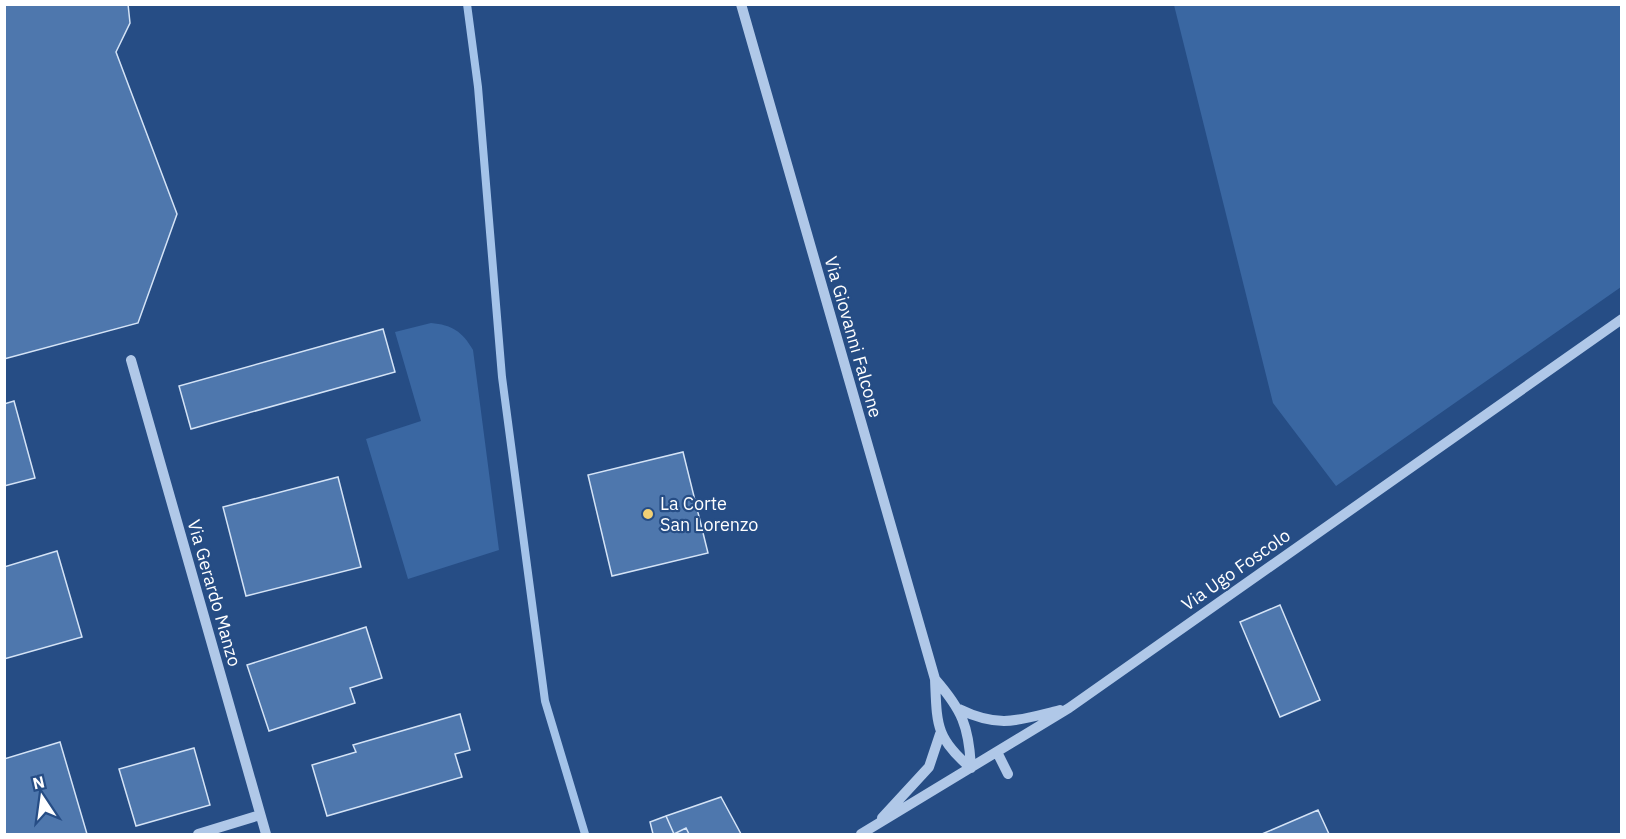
<svg xmlns="http://www.w3.org/2000/svg" width="1626" height="839" font-family="'IBM Plex Sans',sans-serif">
<style>
.green{fill:#3a67a2}
.lines{fill:none;stroke-linecap:round;stroke-linejoin:round}
.stream{stroke:#a4c3e9;stroke-width:8}
.building{fill:#4e77ad;stroke:#d4e3f6;stroke-width:1.5}
.minor{stroke:#b0c8e8;stroke-width:10}
.poi-dot{fill:#f1d075;stroke:#264d85;stroke-width:2}
.labels{text-anchor:middle;stroke-width:4.5;stroke-linejoin:round;paint-order:stroke}
.street-label{font-size:18px;fill:#fff;stroke:#264d85}
.poi-label{font-size:18px;fill:#fff;stroke:#264d85;text-anchor:start}
</style>
<rect width="100%" height="100%" fill="#264d85"/>
<path class="green" d="M1174 5H1621V287L1336 486 1273 403Z
M431 323C452 325 462 331 473 350L499 550 408 579 366 439 421 421 395 332Z"/>
<g class="lines">
<path class="stream" d="M467 4 478 87 502 377 545 701 585 834"/>
</g>
<path class="building" d="M4 4H128L130 23 116 52 177 214 138 323 4 359Z
M383 329 395 372 191 429 179 386Z
M14 401 35 478 4 486V404Z
M683 452 708 553 612 576 588 475Z
M338 477 361 567 246 596 223 507Z
M57 551 82 637 4 659V567Z
M1280 605 1320 700 1280 717 1240 622Z
M366 627 382 678 350 688 355 703 269 731 247 665Z
M460 714 470 750 455 754 462 777 327 816 312 765 356 752 353 745Z
M60 742 87 834H4V759Z
M194 748 210 805 136 826 119 769Z
M721 797 741 834H689L686 828 674 834 666 816Z
M1318 810 1329 834H1262Z
M666 816 674 834 686 828 689 834H653L650 822Z"/>
<g class="lines">
<path class="minor" d="M741 4 935 679C937 724 935 738 971 768
M131 360 266 834
M935 679C962 710 969 726 971 768
M959 709C1000 729 1019 720 1060 710
M997 752 1008 774
M882 818 929 767 940 734
M198 834 260 815
M861 834 1069 708 1622 319"/>
</g>
<circle class="poi-dot" cx="648" cy="514" r="6"/>
<g class="labels">
<g class="street-label">
<text transform="translate(853 337) rotate(74)" y="6">Via Giovanni Falcone</text>
<text transform="translate(1236 570) rotate(-35)" y="6">Via Ugo Foscolo</text>
<text transform="translate(214 593) rotate(74)" y="6">Via Gerardo Manzo</text>
</g>
<g class="poi-label">
<text x="660" y="510">La Corte<tspan x="660" dy="21">San Lorenzo</tspan></text>
</g>
</g>
<rect width="1626" height="839" fill="none" stroke="#ffffff" stroke-width="12"/>
<g transform="translate(42 797) rotate(347)" stroke="#264d85" stroke-width="4.5" paint-order="stroke">
<path d="M0-4.5L10 22L0 15L-10 22Z" fill="#ffffff"/>
<text y="-9" font-size="16" font-weight="bold" text-anchor="middle" fill="#ffffff">N</text>
</g>
</svg>
